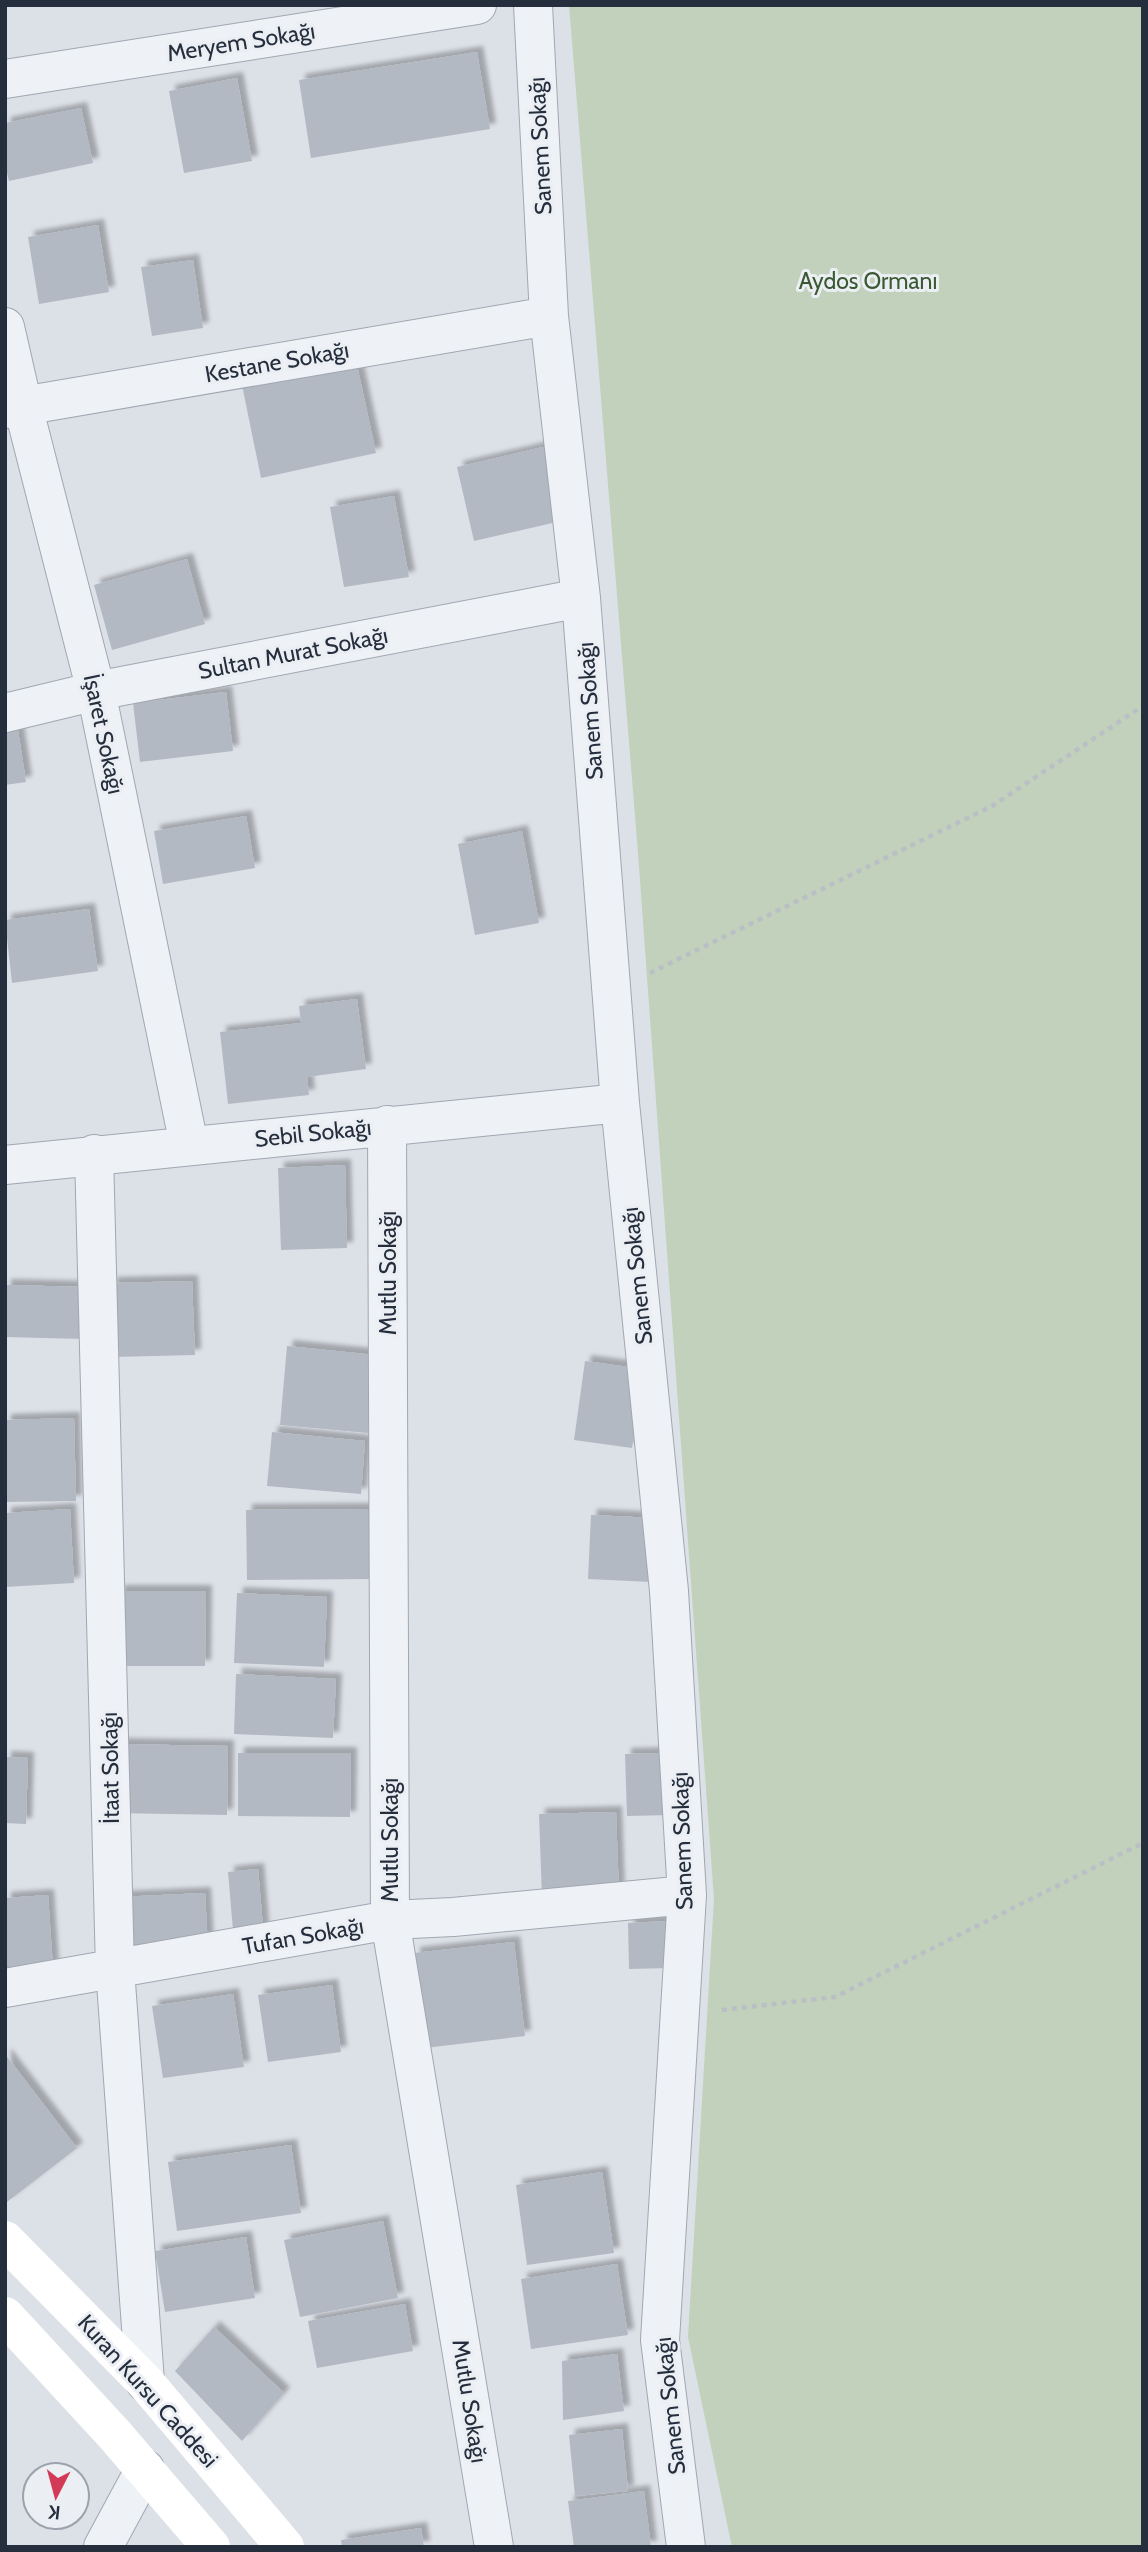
<svg xmlns="http://www.w3.org/2000/svg" width="1148" height="2552" font-family="Cabin,sans-serif">
<style>
.green{fill:#c2d1bc}
.building{fill:#b3b9c3;filter:url(#shadow)}
.lines{fill:none;stroke-linecap:round;stroke-linejoin:round}
.minor-casing{stroke:#a1a7b1;stroke-width:40}
.path{stroke:#babec5;stroke-width:4.5;stroke-dasharray:5 5;stroke-linecap:butt}
.minor{stroke:#eef1f5;stroke-width:38}
.secondary{stroke:#fff;stroke-width:38}
.labels{text-anchor:middle;stroke-width:6;stroke-linejoin:round;paint-order:stroke}
.street-label{font-size:23px;fill:#252e3d;stroke:#ebeff4}
.park-label{font-size:23px;fill:#3a5932;stroke:#ebeff4}
</style>
<defs>
<filter id="shadow"><feDropShadow dx="6" dy="-6" stdDeviation="2" flood-color="#0004"/></filter>
</defs>
<rect width="100%" height="100%" fill="#dce0e7"/>
<path class="green" d="M569 5H1143V2547H732L688 2337 714 1899 638 853Z"/>
<path class="building" d="M477 52 490 129 311 158 299 80Z
M237 78 252 161 184 173 169 91Z
M81 108 93 163 9 181 5 165V123Z
M98 225 109 292 39 304 28 237Z
M193 260 203 328 152 336 141 267Z
M356 361 376 453 261 478 242 385Z
M543 447 561 521 474 541 457 467Z
M394 496 409 577 344 587 330 507Z
M187 559 205 624 112 650 94 585Z
M226 692 233 751 140 762 133 703Z
M17 724 26 782 5 785V726Z
M246 816 255 868 163 884 154 831Z
M522 831 539 923 475 935 458 844Z
M89 909 98 971 12 983 5 920Z
M357 999 366 1069 307 1077 309 1095 228 1104 220 1032 301 1023 299 1006Z
M345 1165 347 1248 281 1250 278 1168Z
M192 1281 195 1355 113 1357 111 1283Z
M5 1285 86 1287 84 1339 5 1337Z
M287 1346 375 1355 368 1433 280 1425Z
M585 1361 643 1369 632 1448 574 1440Z
M74 1418 76 1501 5 1502V1420Z
M272 1432 365 1441 361 1494 267 1486Z
M70 1509 74 1583 5 1587V1513Z
M370 1509 371 1579 247 1580 246 1510Z
M591 1515 655 1518 651 1582 588 1579Z
M118 1591H206L205 1666H118Z
M237 1593 327 1597 324 1667 234 1663Z
M236 1674 336 1679 333 1738 234 1734Z
M113 1744 228 1746 227 1815 112 1813Z
M238 1753H351L350 1817 238 1816Z
M670 1753 671 1815 627 1816 625 1754Z
M5 1757 28 1758 26 1824 5 1823Z
M616 1812 619 1896 542 1898 539 1814Z
M258 1869 264 1939 234 1942 228 1872Z
M205 1893 208 1948 121 1953 118 1897Z
M48 1895 53 1968 5 1974V1898Z
M669 1921 671 1968 629 1969 628 1923Z
M514 1942 525 2036 425 2048 414 1953Z
M332 1985 341 2052 268 2062 258 1995Z
M233 1994 244 2067 163 2078 152 2006Z
M5 2054 77 2148 7 2202 5 2200Z
M291 2145 301 2213 177 2231 168 2162Z
M602 2172 614 2253 527 2265 516 2185Z
M383 2221 398 2298 300 2317 284 2240Z
M246 2237 255 2298 165 2312 155 2251Z
M617 2264 628 2335 531 2349 521 2279Z
M405 2304 413 2351 317 2368 308 2321Z
M214 2327 284 2393 242 2441 175 2371Z
M617 2354 624 2411 563 2420 562 2361Z
M622 2429 628 2491 575 2496 569 2435Z
M644 2491 651 2547H574L568 2501Z
M421 2528 424 2547H342L341 2540Z"/>
<g class="lines">
<defs>
<path id="minor" d="M533 5 549 316 581 598 620 1103 669 1591 687 1895 660 2340 686 2547
M5 79 477 5
M5 327 23 406 96 691 189 1145
M5 409 549 316
M5 713 96 691 581 598
M387 1125 390 1920 494 2547
M94 1154 115 1969 145 2382
M5 1165 620 1103
M5 1988 390 1920 453 1917 687 1895
M103 2547 145 2469"/>
</defs>
<use href="#minor" class="minor-casing"/>
<path class="path" d="M650 973 992 806 1143 706
M722 2010 835 1997 1143 1843"/>
<use href="#minor" class="minor"/>
<path class="secondary" d="M5 2240 145 2382 285 2547
M5 2316 114 2434 211 2547"/>
</g>
<g class="labels">
<g class="street-label">
<text transform="translate(241 42) rotate(-9)" y="8">Meryem Sokağı</text>
<text transform="translate(540 146) rotate(-93)" y="8">Sanem Sokağı</text>
<text transform="translate(277 362) rotate(-10)" y="8">Kestane Sokağı</text>
<text transform="translate(293 653) rotate(-11)" y="8">Sultan Murat Sokağı</text>
<text transform="translate(590 711) rotate(-94)" y="8">Sanem Sokağı</text>
<text transform="translate(104 734) rotate(78)" y="8">İşaret Sokağı</text>
<text transform="translate(313 1133) rotate(-6)" y="8">Sebil Sokağı</text>
<text transform="translate(388 1273) rotate(-90)" y="8">Mutlu Sokağı</text>
<text transform="translate(637 1276) rotate(-96)" y="8">Sanem Sokağı</text>
<text transform="translate(110 1768) rotate(-91)" y="8">İtaat Sokağı</text>
<text transform="translate(390 1840) rotate(-90)" y="8">Mutlu Sokağı</text>
<text transform="translate(682 1841) rotate(-92)" y="8">Sanem Sokağı</text>
<text transform="translate(303 1936) rotate(-10)" y="8">Tufan Sokağı</text>
<text transform="translate(148 2391) rotate(48)" y="8">Kuran Kursu Caddesi</text>
<text transform="translate(470 2401) rotate(81)" y="8">Mutlu Sokağı</text>
<text transform="translate(670 2406) rotate(-96)" y="8">Sanem Sokağı</text>
</g>
<g class="park-label">
<text x="868" y="289">Aydos Ormanı</text>
</g>
</g>
<rect width="1148" height="2552" fill="none" stroke="#252e3d" stroke-width="14"/>
<g transform="translate(56 2496) rotate(186)"><circle r="33" fill="#ebeff4" stroke="#9ca2ab" stroke-width="2"/>
<path d="M0-5L12 26L0 18L-12 26Z" fill="#d33a55"/>
<text y="-10" font-size="19" font-weight="bold" text-anchor="middle" fill="#252e3d">K</text>
</g>
</svg>
